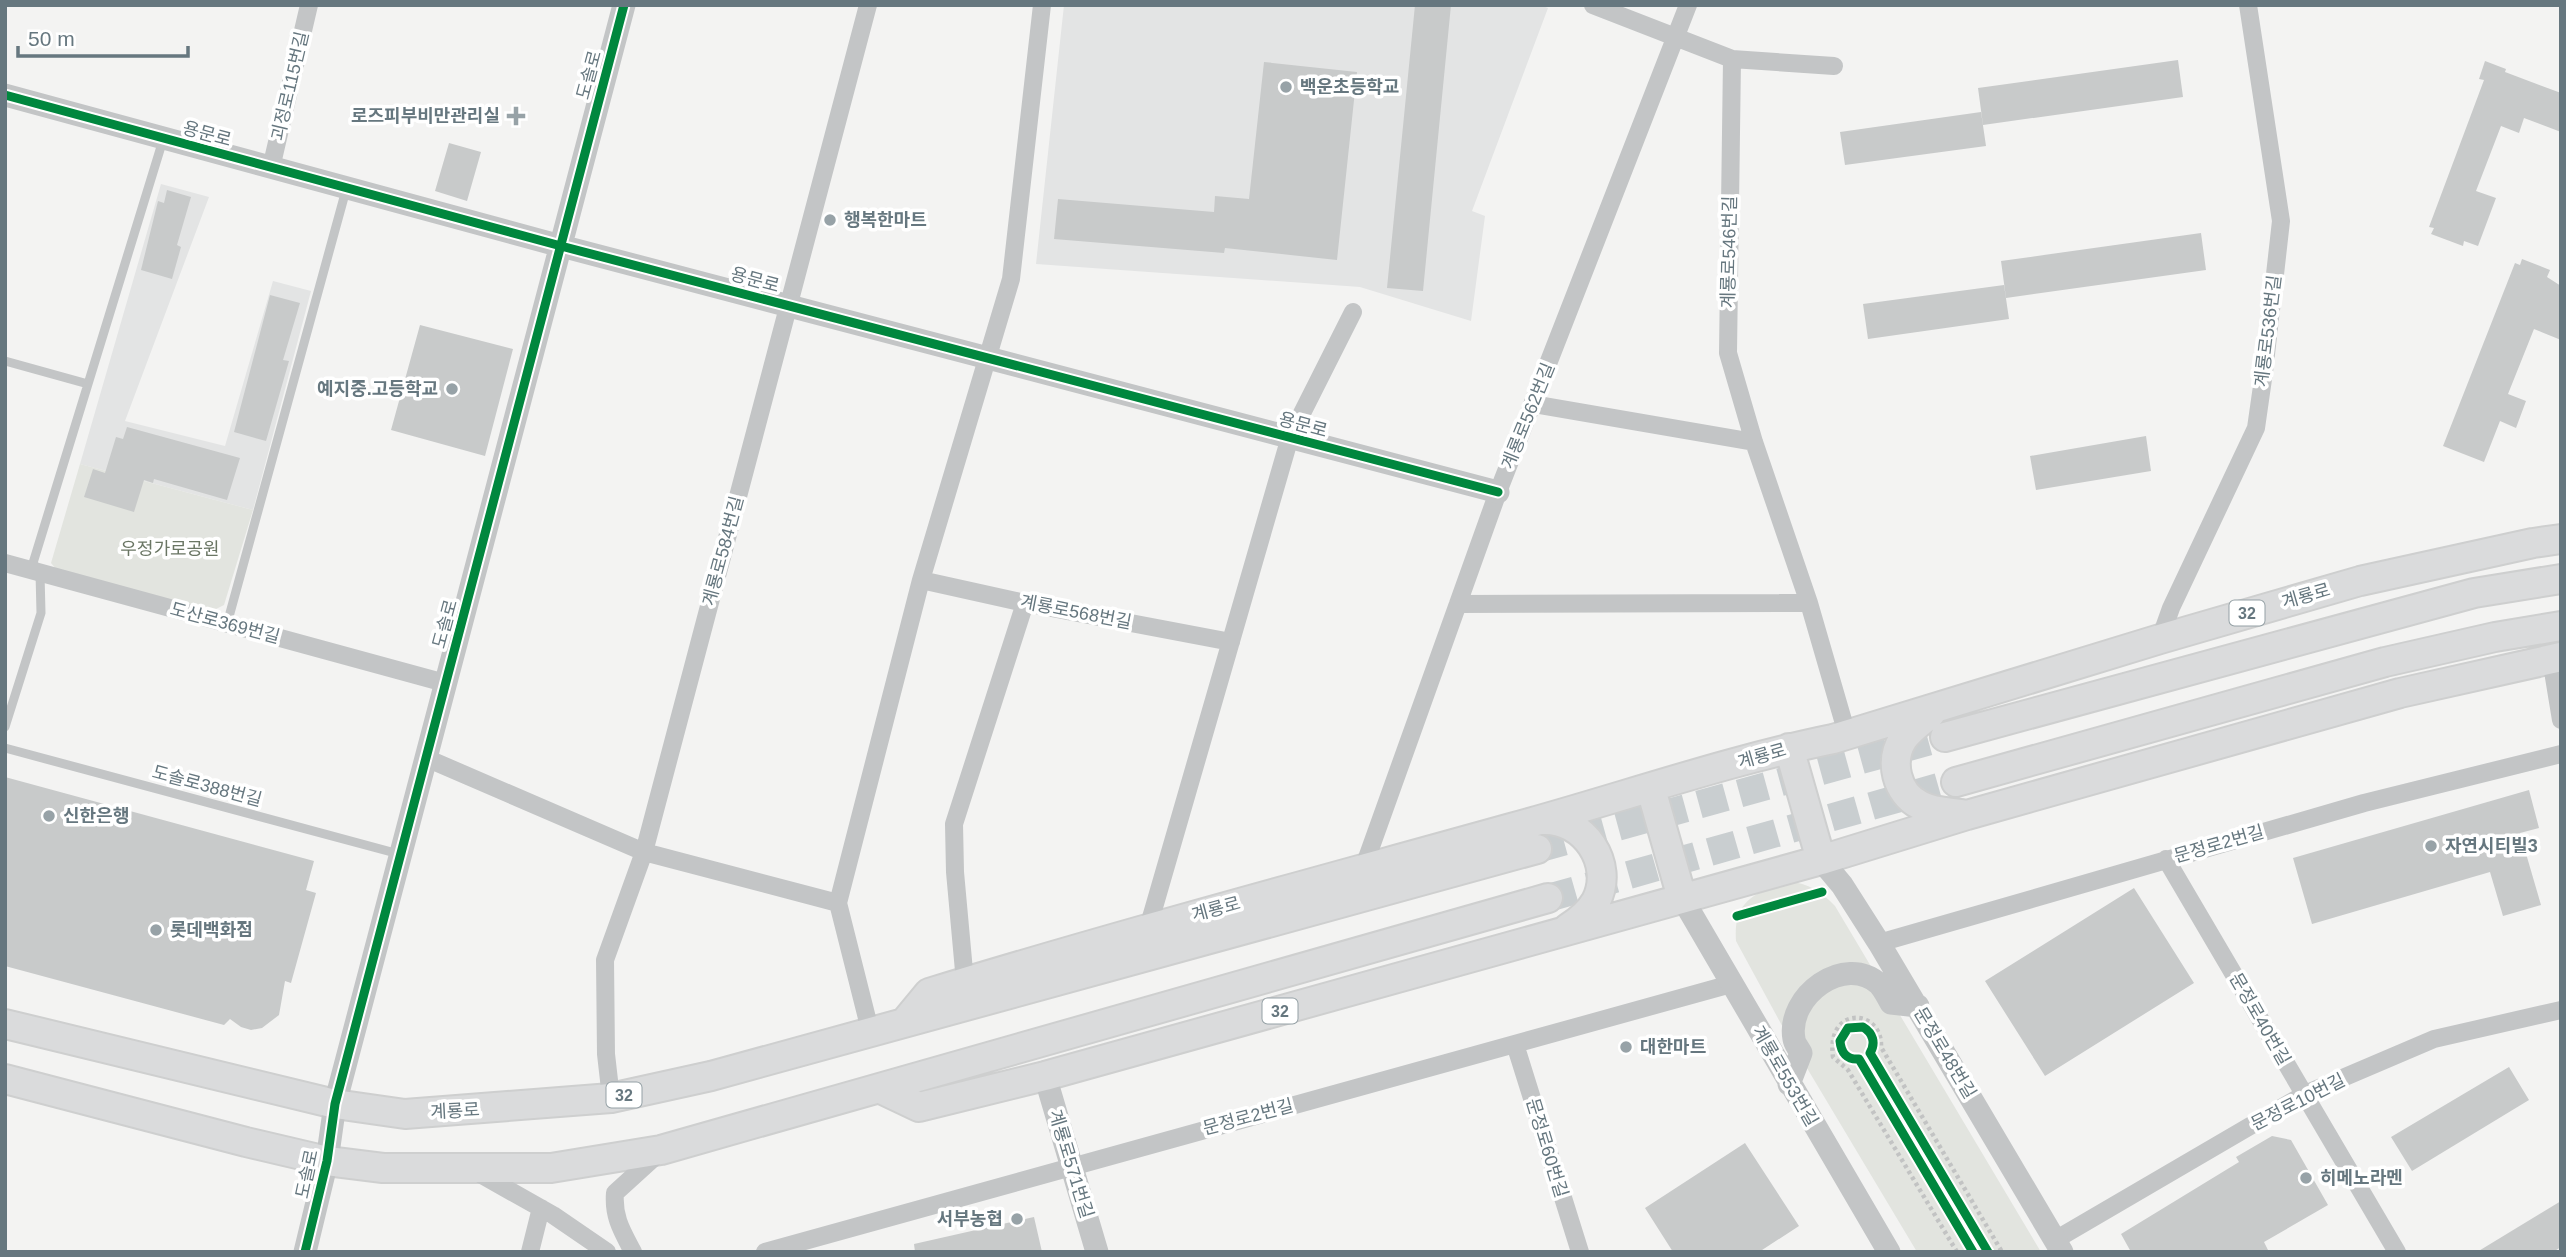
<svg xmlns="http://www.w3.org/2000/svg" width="2566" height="1257" font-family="Helvetica,'Noto Sans KR',sans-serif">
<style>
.built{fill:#e3e4e4}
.green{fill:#e2e4df}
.building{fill:#c8caca}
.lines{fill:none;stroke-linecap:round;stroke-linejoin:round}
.primary-tunnel{stroke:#c9ced0;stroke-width:28;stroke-dasharray:28 14;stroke-linecap:butt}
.primary-casing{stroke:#cecfcf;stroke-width:32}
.path{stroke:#c2c3c3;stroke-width:4.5;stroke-dasharray:3.5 3.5;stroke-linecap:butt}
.service{stroke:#c3c5c6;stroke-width:9}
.minor{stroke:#c3c5c6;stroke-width:18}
.tertiary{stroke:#c3c5c6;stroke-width:23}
.primary{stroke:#dadbdc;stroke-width:28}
.cycleway-casing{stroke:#fff;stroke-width:13}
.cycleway{stroke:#00873e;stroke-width:9}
.poi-dot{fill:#97a2a7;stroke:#fff;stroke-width:2.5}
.labels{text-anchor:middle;stroke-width:7;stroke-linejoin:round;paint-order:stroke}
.shield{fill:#fff;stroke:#94a0a5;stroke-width:2}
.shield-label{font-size:16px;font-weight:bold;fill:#66777f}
.street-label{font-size:18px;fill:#66777f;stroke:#fff}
.poi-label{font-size:18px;font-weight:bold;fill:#66777f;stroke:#fff;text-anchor:start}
.park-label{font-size:18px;fill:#6a7664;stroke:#fff}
</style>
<rect width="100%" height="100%" fill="#f3f3f2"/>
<path class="built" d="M1064 5H1540L1548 8 1472 211 1485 216 1471 321 1360 287 1036 264Z
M161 184 209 197 125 421 225 446 273 281 311 291 253 510 80 464Z"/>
<path class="green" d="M80 464 253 510 224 605 198 618 67 582 51 563Z
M1788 881C1809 884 1821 891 1835 906L2041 1252H1917L1786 1033 1736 941C1733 900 1755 893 1788 881Z"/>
<path class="building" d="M1415 5H1451L1423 291 1387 288Z
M2178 60 2183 97 1983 125 1978 88Z
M2485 61 2506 69 2505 72 2561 93V132L2524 118 2519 133 2501 126 2476 191 2496 198 2478 246 2464 241 2463 246 2431 234 2434 228 2429 227 2484 80 2479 79Z
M1264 62 1357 72 1337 260 1225 248 1224 253 1054 239 1058 199 1214 212 1215 196 1249 199Z
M1981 112 1986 146 1845 165 1840 132Z
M449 143 481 152 467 201 435 191Z
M167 190 191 197 177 245 181 247 172 279 141 270 158 201 164 203Z
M2201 233 2206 270 2006 298 2001 261Z
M2522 259 2550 270 2547 277 2561 286V340L2534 329 2508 394 2526 401 2516 428 2500 421 2484 462 2443 446 2515 263 2520 265Z
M2004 285 2009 319 1868 339 1863 304Z
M270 295 300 303 283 360 289 361 266 441 234 432Z
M420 325 513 349 485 456 391 430Z
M127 427 240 458 227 500 154 479 153 483 144 480 134 512 84 497 93 469 105 473 116 437 123 439Z
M2146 436 2151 471 2036 490 2030 456Z
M5 777 314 861 306 890 316 893 291 983 285 981 279 1015 262 1028 251 1030 241 1027 230 1019 224 1025 5 966Z
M2529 790 2539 828 2520 833 2541 905 2503 916 2490 872 2312 924 2293 858Z
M2134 888 2194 983 2045 1076 1985 981Z
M2509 1067 2529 1100 2412 1171 2391 1137Z
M2272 1136 2291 1140 2328 1205 2264 1242 2269 1252H2131L2121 1234 2239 1162 2236 1157Z
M1745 1143 1799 1226 1759 1252H1673L1645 1208Z
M2561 1201V1247L2553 1252H2477Z
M1034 1217 1042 1252H915L914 1244Z"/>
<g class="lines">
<path class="primary-tunnel" d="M1537 849 1945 737
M1548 898 1956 782"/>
<defs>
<path id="primary" d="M1931 713C1922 721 1910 729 1903 739 1889 761 1896 793 1920 805 1932 812 1948 812 1962 814
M1945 737 2474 593 2561 579
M1789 748 1821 860
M1956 782 2385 662 2495 637 2561 626
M1651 789 1682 898
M1543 820C1584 818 1615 864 1596 901 1589 913 1579 921 1568 928
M905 1022 929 993C1122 934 1317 882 1511 828 1618 799 1725 761 1833 739L2160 639 2360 581 2533 543 2561 539
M5 1024 335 1104 405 1114 611 1098 711 1076 1537 849
M5 1079 246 1142 327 1161 383 1168H551L661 1150 1548 898
M879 1088 919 1107 1045 1076 1821 860 1967 815 2400 693 2561 657"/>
</defs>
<use href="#primary" class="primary-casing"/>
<path class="path" d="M1737 916 1821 893
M1957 1252 1848 1070 1833 1057C1826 1004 1883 1009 1881 1047L2002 1252"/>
<path class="service" d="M5 361 88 384
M227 624 346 190
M5 727 41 613 40 573 33 563 163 140
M5 748 399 854"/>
<path class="minor" d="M1593 5 1732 59 1834 66
M1732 59 1728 353 1754 442 1809 603 1847 734
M271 168 309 5
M1533 404 1754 442
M5 563 445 683
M921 580 1025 603 1231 642
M1458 604 1809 603
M2160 639 2171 608 2256 428 2264 372 2281 221 2248 5
M2551 659 2561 720
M426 758 644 852 838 903
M2166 859 2397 1252
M1363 869 1498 492 1688 5
M1148 928 1290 437 1353 312
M1879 943 2364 803 2561 754
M965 982 955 872 954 824 1025 603
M870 1030 838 903 921 580 1011 279 1042 5
M1515 1044 1580 1252
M611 1098 606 1054 605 960 644 852 868 5
M473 1170 553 1215 607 1252
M2055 1240 2305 1094 2434 1039 2561 1010
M530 1252 541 1208
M633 1252C622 1231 613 1217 615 1193L659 1153
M765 1252 1731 984"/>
<path class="tertiary" d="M5 95 561 246 1498 492
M1821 860 1842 885 1879 943 2062 1252
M1682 898 1889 1252
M1045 1076 1097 1252
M1789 1084 1801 1053C1799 1049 1794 1043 1794 1039 1786 996 1845 953 1879 984 1884 989 1888 998 1891 1003L1918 1006
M305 1252 327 1161 335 1104 624 5"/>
<use href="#primary" class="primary"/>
<defs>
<path id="cycleway" d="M5 95 561 246 1498 492
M1737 916 1822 892
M305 1252 327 1161 335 1104 624 5
M1973 1252 1859 1059C1847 1060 1841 1053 1840 1041L1848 1028 1863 1027C1873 1033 1876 1043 1870 1053L1988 1252"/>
</defs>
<use href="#cycleway" class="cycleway-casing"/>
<use href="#cycleway" class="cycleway"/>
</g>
<g class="poi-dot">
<circle cx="1286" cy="87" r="7"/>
<path d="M512.5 105.5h7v7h7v7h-7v7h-7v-7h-7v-7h7z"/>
<circle cx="830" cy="220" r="7"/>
<circle cx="452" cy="389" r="7"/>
<circle cx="49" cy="816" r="7"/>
<circle cx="2431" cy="846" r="7"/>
<circle cx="156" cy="930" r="7"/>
<circle cx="1626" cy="1047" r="7"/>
<circle cx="2306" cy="1178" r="7"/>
<circle cx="1017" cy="1219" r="7"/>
</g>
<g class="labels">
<g class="shield">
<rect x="2229.5" y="600.5" width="35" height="25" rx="5"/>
<rect x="1262.5" y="998.5" width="35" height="25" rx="5"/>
<rect x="606.5" y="1082.5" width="35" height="25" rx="5"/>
</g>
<g class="shield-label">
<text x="2247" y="619">32</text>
<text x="1280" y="1017">32</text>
<text x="624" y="1101">32</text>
</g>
<g class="street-label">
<text transform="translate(589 75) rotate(-75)" y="6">도솔로</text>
<text transform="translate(290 86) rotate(-77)" y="6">괴정로115번길</text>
<text transform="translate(207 134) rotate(15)" y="6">용문로</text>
<text transform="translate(1729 252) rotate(-89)" y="6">계룡로546번길</text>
<text transform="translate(755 280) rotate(15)" y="6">용문로</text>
<text transform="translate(2268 331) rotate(-83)" y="6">계룡로536번길</text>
<text transform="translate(1528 416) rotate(-68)" y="6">계룡로562번길</text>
<text transform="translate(1303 425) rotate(15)" y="6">용문로</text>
<text transform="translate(723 551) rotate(-75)" y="6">계룡로584번길</text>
<text transform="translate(2306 596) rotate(-16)" y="6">계룡로</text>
<text transform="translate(1076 612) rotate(11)" y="6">계룡로568번길</text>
<text transform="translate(225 623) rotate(15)" y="6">도산로369번길</text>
<text transform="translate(445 624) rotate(-75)" y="6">도솔로</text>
<text transform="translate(1762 756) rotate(-16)" y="6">계룡로</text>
<text transform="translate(207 786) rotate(15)" y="6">도솔로388번길</text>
<text transform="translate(2219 844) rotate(-16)" y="6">문정로2번길</text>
<text transform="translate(1216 909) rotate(-15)" y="6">계룡로</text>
<text transform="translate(2260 1019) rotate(60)" y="6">문정로40번길</text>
<text transform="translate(1945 1053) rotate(59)" y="6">문정로48번길</text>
<text transform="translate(1785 1076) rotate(60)" y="6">계룡로553번길</text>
<text transform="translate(2298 1102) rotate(-27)" y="6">문정로10번길</text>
<text transform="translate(455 1111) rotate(-3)" y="6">계룡로</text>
<text transform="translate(1248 1117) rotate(-15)" y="6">문정로2번길</text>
<text transform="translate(1547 1148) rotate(73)" y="6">문정로60번길</text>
<text transform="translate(1071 1164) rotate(73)" y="6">계룡로571번길</text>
<text transform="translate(307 1174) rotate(-78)" y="6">도솔로</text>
</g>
<g class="poi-label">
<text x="1300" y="93">백운초등학교</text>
<text x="500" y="122" text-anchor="end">로즈피부비만관리실</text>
<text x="844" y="226">행복한마트</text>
<text x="438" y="395" text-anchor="end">예지중.고등학교</text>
<text x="63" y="822">신한은행</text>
<text x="2445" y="852">자연시티빌3</text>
<text x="170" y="936">롯데백화점</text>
<text x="1640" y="1053">대한마트</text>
<text x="2320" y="1184">히메노라멘</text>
<text x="1003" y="1225" text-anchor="end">서부농협</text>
</g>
<g class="park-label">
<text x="170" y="555">우정가로공원</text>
</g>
</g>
<rect width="2566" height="1257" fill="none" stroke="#66777f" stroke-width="14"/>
<path d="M18 46v10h170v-10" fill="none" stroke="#66777f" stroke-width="3.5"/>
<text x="28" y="46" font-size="21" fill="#66777f" stroke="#ffffff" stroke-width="5" paint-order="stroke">50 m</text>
</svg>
